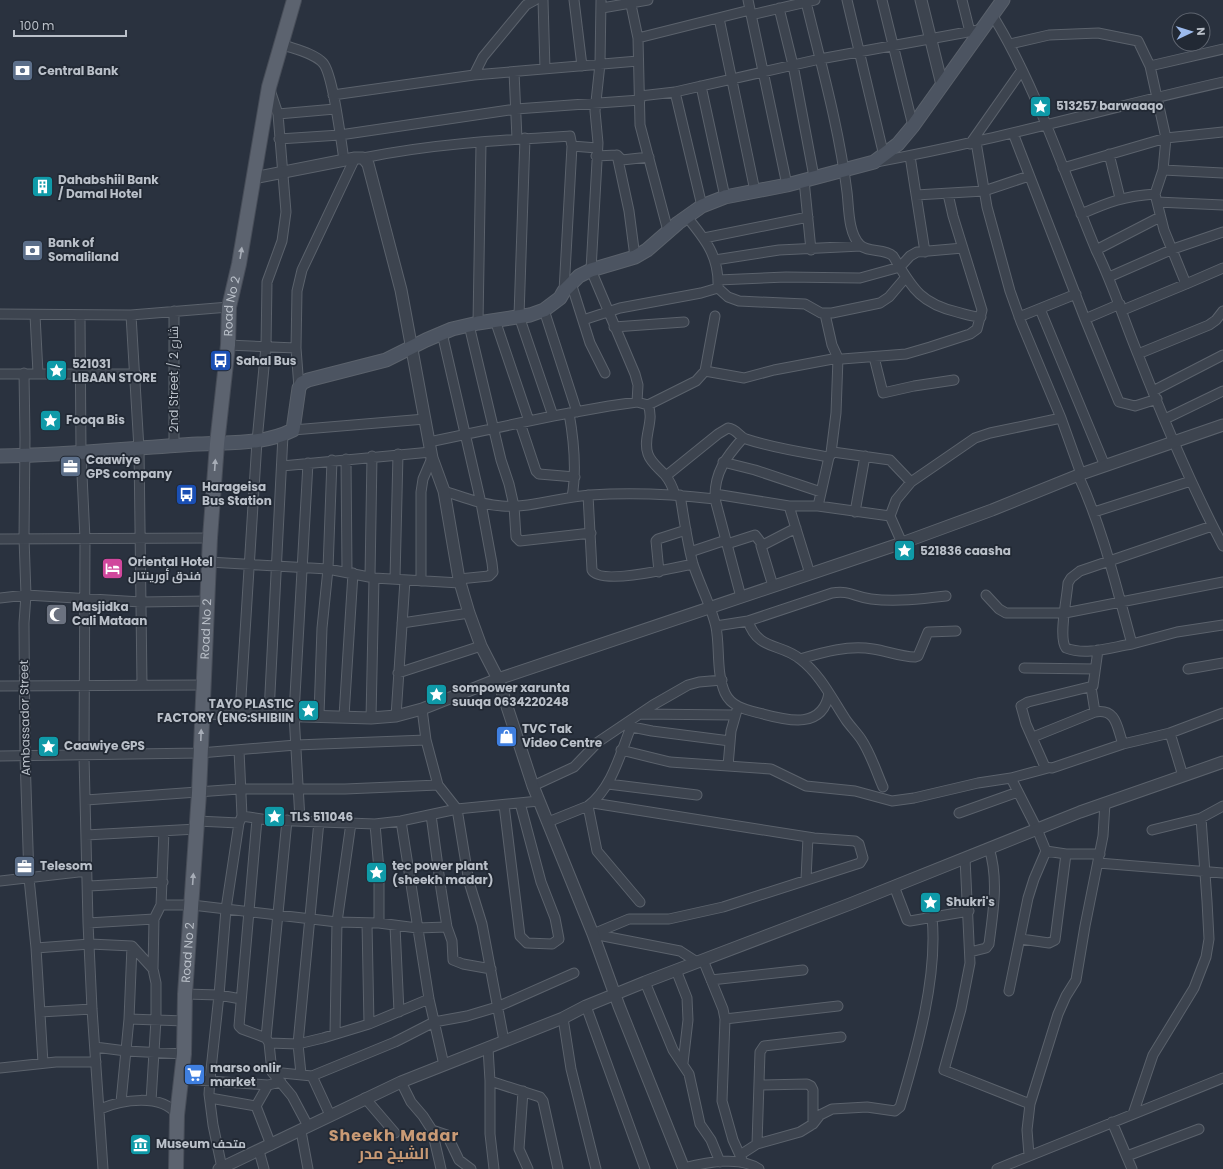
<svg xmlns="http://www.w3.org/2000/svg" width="1223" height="1169" font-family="Poppins,Cairo,sans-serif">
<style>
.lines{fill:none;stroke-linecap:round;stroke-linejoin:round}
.minor-casing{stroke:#5b626c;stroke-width:11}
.tertiary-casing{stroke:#5b626c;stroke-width:13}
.secondary-casing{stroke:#5b626c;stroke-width:15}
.primary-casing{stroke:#474d58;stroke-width:16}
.minor{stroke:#3d444f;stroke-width:9}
.tertiary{stroke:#3d444f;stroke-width:11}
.secondary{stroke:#4c5461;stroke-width:13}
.primary{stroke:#5c636f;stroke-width:14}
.oneway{fill:#a7adb7}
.labels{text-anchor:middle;stroke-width:3.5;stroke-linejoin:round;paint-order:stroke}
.poi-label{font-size:12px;font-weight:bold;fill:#bac0c9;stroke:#222934;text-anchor:start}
.street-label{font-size:12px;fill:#bac0c9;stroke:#222934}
.district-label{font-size:16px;font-weight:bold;letter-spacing:1px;fill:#c99a75;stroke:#222934}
</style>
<rect width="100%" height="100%" fill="#2a323f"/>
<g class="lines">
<defs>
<path id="minor" d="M543 0 545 69
M574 0 582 66
M601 0 600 64 595 111 598 143 591 270 635 374 638 385 637 402
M630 0 638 38 640 125 668 231
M748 0 787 185
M847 0 884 156
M882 0 913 126
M962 0 970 32
M806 2C821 64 839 128 847 192 849 208 848 233 860 245 868 253 884 248 893 256 912 287 919 303 957 312 965 314 972 317 981 317
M602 8 648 0
M779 8 793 65 814 177
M751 15 815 0
M993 16C1037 88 1063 171 1096 250 1113 284 1124 321 1139 357 1164 421 1191 485 1223 546
M719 18 755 191
M638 38 750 10
M281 44C294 49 314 53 323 63 333 74 341 141 344 160
M1010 44 1049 35 1098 33 1138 41 1150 66 1166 138 1163 170 1155 194 1164 230 1186 284 1123 310
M1150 66 1223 49
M514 72 517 139
M474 75 483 57 526 5 535 0
M701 86 725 197
M675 92 702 206
M333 95 474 75 638 61
M640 96 675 92 820 59 984 29
M278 114 335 109
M1013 133 1085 319 1119 402 1135 406 1157 399
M525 138 519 316 553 416
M279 139 340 135 516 109 640 100
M976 142 987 207 1010 291 1021 322 1061 418 1081 474
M970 144 1022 70
M572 146 597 148
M1109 154 1120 198
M617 155 629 211 635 257
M596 156 617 155 622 160 649 157
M910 156 925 252
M363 158C430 144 501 140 570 136L572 146 564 291
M876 162C993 141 1107 108 1223 82
M1063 168 1166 138 1223 132
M1163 170 1223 173
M804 180 811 250
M916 195 984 191 1029 176
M1157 202 1223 205
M1081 214C1109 202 1124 196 1155 194
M687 217C705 239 719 256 718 286
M704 238 808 217
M1096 250 1160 217
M715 260 779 250 861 246
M1109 277 1173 249 1223 232
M718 280 786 277 860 278 900 267 910 256 917 252 963 248
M571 283 590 343 605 373
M1186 284 1223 268
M718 288 728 297 739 301 805 304 821 313H832L880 303 889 297 906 277
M1040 309 1105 466
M544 310 577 412
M174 311V447
M0 314 131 315 229 307
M825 314 832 345 838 358 842 359 906 354 930 347 970 334 977 329 982 310 953 216 948 194
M35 315 38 373
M80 315 81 453 85 539 84 756 88 923 92 1009 103 1169
M131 315 139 449 142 684
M1019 317 1076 294
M1085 319 1120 304
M495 320 529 421
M583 320 620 308 701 293 718 288
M478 323 481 143
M469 325 501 460 509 484 514 506 516 537 520 541 591 533
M614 327 684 322
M442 333 481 503 492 563 493 572 489 576 459 579
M228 345 296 348
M1138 354 1209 325 1216 320 1223 311
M874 357 883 393 914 386 954 380
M705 371 744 378 774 370 838 358 836 413 831 453
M24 373 25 438 24 538 26 595 24 623 25 756 29 878 36 948 43 1063
M0 374H136
M299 388 296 348 297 291 302 270 355 158
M1153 391 1223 355
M648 405C655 421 642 438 648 454 651 463 659 468 665 475 670 481 673 488 675 495
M569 413C574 441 577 469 572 497
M1165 419 1223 391
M520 423 536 471 539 474 575 477
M293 430 425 419
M429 442 553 416 609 406 637 402 648 405 696 381 705 371 715 316
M346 459 347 571
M723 462 755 470 821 492
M282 466 431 452
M1078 475C1103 529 1116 586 1132 644L1177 632 1223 625
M666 476 718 434 728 428C737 429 739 437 746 439 773 448 801 452 829 457
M444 491C463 497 482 505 502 506 531 508 561 497 590 495 632 492 673 494 715 499
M715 494 789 506H818L890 516 902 543
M588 495 592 570C600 586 678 567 693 564
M680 495C684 518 687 542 693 564 699 583 712 608 716 627 720 647 716 673 725 693 732 708 748 710 763 714 789 721 823 729 829 693
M789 506 810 574
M818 506 829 457 833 452 890 460 911 482
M855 512 865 456
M1094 512 1191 481
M890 516 896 500 911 482 975 438 990 433 1061 418
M0 539 210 538
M727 544 755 535 762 544
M690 552 726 540
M209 562 328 569 374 578 460 583
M659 572 656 541 658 539 686 530
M370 577 372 456
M395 579 398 454
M421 581V492L423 479 432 458
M773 586 761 546 796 528
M986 595 999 609 1006 613H1065L1223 582
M741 597 715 499C714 473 726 457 743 438
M0 598 26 595 141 602 207 601
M748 621C758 651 781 643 800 659 821 675 832 699 846 720 851 727 857 733 861 739 871 754 876 771 883 787
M402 623 469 613
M716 626 748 621 832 593C850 590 854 597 871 599 896 602 921 599 946 596
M1132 644C1112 647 1086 656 1066 648 1058 638 1067 598 1068 583L1071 578 1080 571 1212 526
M1098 650 1093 686 1028 702 1021 706 1026 724 1045 767 1052 768 1123 744 1170 733
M800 659C824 652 848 645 873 649 887 651 901 657 915 657L918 656 928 632 956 631
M1024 668 1095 669
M1188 669 1223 663
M398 673 481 646
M0 686 204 685
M1091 687 1095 712
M422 709 426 740 438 785 457 809 469 882 482 924 504 1041
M240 713 257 441 266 346 267 282 282 241 286 212 278 114 270 90
M269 713 283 435
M640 714 734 715
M319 715 322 628 328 569 332 460
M344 716 353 573
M396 716 405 580
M371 718 374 578
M627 726 652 731 730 741
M1033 737 1095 712C1117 708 1117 728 1123 744
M621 750 670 762 771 769 806 786 855 791 892 801 914 798 978 783 1011 778 1048 768
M0 756 200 753 296 745 426 740
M728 766 731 731 737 710
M1183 776 1170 733 1223 713
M1011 778 1037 829 1046 851 1066 854H1100
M608 784 697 795
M533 786 574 767 598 742 653 705 688 685 699 682 722 680
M86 800 239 789H345L438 785
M504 805 520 936 527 943 552 944 559 939 555 918 541 882 520 803
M588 806 597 851 640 902
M959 813 1018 792
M431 815 441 889 447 927 452 941 453 960 463 964 491 969
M242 816 268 820 375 824 401 821 457 809 539 801
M257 819 239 1026 242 1029 266 1038
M287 820 266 1038 269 1043 272 1072 292 1096 308 1126
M300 820 294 714 308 463
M197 821 239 823
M401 821 429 999 444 1065
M548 822 588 806C612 788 620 754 631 727
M375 824 379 870V923
M1152 830 1201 818 1223 806
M86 835 197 829
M965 858 970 963 961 1009 944 1070 1030 1104
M1098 863 1223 873
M806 879 808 837
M0 881 87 871
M89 886 163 882
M894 886 907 920 910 921 969 911
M161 905H192L337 922 379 923 417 928 447 927
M88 923 154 919
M367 923 369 1024
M395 926 399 1012
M593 934 629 919H669L723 907 860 863 863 858 859 844 855 841 814 838 593 803
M593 934 680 951 697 962
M1021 939 1049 943 1055 940 1066 854
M36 948 90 944 132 946 153 969
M970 952 986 948 989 944C993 912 999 880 989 848
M703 960 723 1009 725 1019 722 1101 733 1140 743 1162
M676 970 687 998 688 1020 683 1063
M711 980 803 970
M645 982 673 1050 689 1074 700 1124 711 1140 720 1162
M1009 991 1028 898 1034 879 1046 851
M185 994 219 995 241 999
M586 1006 645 1169
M40 1012 92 1009
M563 1018 571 1069 596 1169
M129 1019 185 1021
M725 1019 838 1006
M335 1034 337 922 351 823
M269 1043 298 1044 323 1038 369 1024 429 999
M95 1047 126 1051 184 1054
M488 1048 490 1081 540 1097 543 1101 558 1169
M0 1068 56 1062H96
M272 1072 312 1076 395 1042 434 1022 467 1016 497 1007 574 973
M301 1074 298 1044 319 821
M312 1076 330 1115
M182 1079 268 1085 281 1082
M490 1081V1134L494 1169
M401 1082 411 1102 423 1116 432 1130 441 1169
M759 1085 807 1084 811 1086 813 1090V1124
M523 1091 519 1149 528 1169
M210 1098 256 1106
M365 1098 395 1133
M151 1101 156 1019V983L153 969 154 919 161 905 164 831
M121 1102 129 1019 132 946
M256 1106 271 1145
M256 1106 268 1085
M100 1109C121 1100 162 1093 177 1115
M1133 1114 1153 1055 1194 988 1206 957 1209 939 1207 901 1201 818
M1112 1122 1132 1169
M432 1130 447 1135 459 1160 471 1169
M301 1131 308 1169
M757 1144 760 1052 764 1046 841 1037
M259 1151 264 1169
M740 1155 757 1144 800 1132 813 1124 820 1115 832 1109 867 1107 895 1111 900 1107C917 1050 938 976 932 917
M1029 1155 1027 1130 1030 1104 1058 1014 1066 996 1076 980 1085 926 1103 836 1105 803
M1127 1156 1199 1129
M222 1168 213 1125 209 1094 210 1079 219 995 226 909 239 823 242 816 239 750
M683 1168C705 1163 739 1155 759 1169
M997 1169 1223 1078"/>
<path id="tertiary" d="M921 0 942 85
M253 178 355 158H363L368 164 401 290 432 458 444 491 459 579 469 613 481 646 498 679 533 786 593 934 619 1006 684 1169
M202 713 371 718 396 716 422 709 498 679 902 543 992 510 1081 474 1223 425
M219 1169 401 1082 563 1018 586 1006 645 982 850 904 1080 812 1223 762"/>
<path id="secondary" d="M0 456C66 455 132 448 198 444 230 442 263 445 293 430L299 388 302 383 308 380 386 360 426 340 452 329 478 323 530 315 544 310 560 298 564 291 579 276 591 270 635 257 647 250 678 223 702 206 725 197 787 185 874 162 898 144 913 126 1003 0"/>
<g id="primary">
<path id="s1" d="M176 1169 177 1115 184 1054 185 994 199 793 210 538 217 444 228 345 229 307 239 264 269 87 294 0"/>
</g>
</defs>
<use href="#minor" class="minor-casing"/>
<use href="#tertiary" class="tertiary-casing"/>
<use href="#secondary" class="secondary-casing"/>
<use href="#primary" class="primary-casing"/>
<use href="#minor" class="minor"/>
<use href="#tertiary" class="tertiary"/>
<use href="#secondary" class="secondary"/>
<use href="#primary" class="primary"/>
</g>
<defs><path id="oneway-solid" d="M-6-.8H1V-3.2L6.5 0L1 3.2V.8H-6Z"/></defs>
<g class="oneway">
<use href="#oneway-solid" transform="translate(241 253) rotate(-81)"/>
<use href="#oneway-solid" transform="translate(215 465) rotate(-86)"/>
<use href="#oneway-solid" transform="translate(201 735) rotate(-88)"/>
<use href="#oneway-solid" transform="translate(193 879) rotate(-86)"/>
</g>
<defs>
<symbol id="bank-square" viewBox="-11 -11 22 22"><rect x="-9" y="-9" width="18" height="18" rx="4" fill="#5c6f8a" stroke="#222934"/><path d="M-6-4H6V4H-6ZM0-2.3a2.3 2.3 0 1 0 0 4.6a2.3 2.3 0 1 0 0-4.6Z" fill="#fff"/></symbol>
<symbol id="sight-square" viewBox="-11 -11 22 22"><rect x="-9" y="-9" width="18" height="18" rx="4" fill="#0f9aa8" stroke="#222934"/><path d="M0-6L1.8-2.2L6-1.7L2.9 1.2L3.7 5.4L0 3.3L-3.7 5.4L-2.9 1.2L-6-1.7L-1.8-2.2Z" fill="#fff"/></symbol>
<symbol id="building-square" viewBox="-11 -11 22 22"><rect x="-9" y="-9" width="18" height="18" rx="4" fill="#0f9aa8" stroke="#222934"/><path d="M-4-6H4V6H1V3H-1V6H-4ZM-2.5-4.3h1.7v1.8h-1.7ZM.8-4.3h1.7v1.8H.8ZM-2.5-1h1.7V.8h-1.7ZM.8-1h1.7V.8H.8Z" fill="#fff"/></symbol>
<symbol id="bus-square" viewBox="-11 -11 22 22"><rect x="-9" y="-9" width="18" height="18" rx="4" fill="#1a4fb4" stroke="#222934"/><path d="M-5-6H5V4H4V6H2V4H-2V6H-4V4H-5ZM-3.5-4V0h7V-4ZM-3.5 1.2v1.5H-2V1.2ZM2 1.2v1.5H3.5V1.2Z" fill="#fff"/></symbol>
<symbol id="office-square" viewBox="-11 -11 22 22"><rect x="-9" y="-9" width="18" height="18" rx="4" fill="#5c6f8a" stroke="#222934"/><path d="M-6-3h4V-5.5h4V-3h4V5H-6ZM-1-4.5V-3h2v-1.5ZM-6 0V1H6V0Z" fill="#fff"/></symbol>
<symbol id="hotel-square" viewBox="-11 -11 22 22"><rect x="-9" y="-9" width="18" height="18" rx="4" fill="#d1479c" stroke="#222934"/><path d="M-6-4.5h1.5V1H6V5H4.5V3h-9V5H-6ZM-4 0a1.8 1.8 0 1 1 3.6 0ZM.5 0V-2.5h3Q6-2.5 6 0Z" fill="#fff"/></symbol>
<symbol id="mosque-square" viewBox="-11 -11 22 22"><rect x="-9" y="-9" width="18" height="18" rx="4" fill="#6b7280" stroke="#222934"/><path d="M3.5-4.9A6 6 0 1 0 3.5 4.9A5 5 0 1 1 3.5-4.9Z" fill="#fff"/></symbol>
<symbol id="shop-square" viewBox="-11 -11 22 22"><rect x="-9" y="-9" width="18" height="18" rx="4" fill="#3f7fe0" stroke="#222934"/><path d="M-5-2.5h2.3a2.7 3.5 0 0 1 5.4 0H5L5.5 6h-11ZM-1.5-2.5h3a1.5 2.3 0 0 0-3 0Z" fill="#fff"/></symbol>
<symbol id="supermarket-square" viewBox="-11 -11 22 22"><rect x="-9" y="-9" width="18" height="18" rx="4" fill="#3f7fe0" stroke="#222934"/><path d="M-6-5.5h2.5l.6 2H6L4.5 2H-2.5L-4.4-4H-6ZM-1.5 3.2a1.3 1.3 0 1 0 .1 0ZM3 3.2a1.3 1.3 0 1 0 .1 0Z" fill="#fff"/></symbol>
<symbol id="museum-square" viewBox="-11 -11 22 22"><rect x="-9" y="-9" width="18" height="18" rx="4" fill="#0f9aa8" stroke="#222934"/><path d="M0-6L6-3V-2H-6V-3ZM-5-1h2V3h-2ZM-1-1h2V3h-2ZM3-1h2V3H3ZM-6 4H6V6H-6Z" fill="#fff"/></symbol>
</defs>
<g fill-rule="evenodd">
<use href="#bank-square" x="10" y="58" width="25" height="25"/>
<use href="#sight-square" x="1028" y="94" width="25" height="25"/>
<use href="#building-square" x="30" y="174" width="25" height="25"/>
<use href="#bank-square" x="20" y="238" width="25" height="25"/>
<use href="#bus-square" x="208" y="348" width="25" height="25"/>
<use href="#sight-square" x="44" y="358" width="25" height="25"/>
<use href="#sight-square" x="38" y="408" width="25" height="25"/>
<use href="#office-square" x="58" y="454" width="25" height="25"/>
<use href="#bus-square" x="174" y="482" width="25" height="25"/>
<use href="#sight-square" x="892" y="538" width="25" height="25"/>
<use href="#hotel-square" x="100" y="556" width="25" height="25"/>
<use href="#mosque-square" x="44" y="602" width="25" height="25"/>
<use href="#sight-square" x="424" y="682" width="25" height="25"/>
<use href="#sight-square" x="296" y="698" width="25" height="25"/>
<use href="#shop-square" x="494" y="724" width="25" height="25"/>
<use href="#sight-square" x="36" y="734" width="25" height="25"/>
<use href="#sight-square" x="262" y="804" width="25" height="25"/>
<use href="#office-square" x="12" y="854" width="25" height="25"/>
<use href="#sight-square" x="364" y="860" width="25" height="25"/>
<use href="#sight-square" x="918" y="890" width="25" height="25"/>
<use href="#supermarket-square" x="182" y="1062" width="25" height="25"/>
<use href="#museum-square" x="128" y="1132" width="25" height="25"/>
</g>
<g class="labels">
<g class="poi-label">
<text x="38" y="75">Central Bank</text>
<text x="1056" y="110">513257 barwaaqo</text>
<text x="58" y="184">Dahabshiil Bank<tspan x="58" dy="14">/ Damal Hotel</tspan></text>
<text x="48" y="247">Bank of<tspan x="48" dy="14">Somaliland</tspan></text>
<text x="236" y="365">Sahal Bus</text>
<text x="72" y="368">521031<tspan x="72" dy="14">LIBAAN STORE</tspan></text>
<text x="66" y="424">Fooqa Bis</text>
<text x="86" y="464">Caawiye<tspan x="86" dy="14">GPS company</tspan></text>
<text x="202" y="491">Harageisa<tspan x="202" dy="14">Bus Station</tspan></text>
<text x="920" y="555">521836 caasha</text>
<text x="128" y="566">Oriental Hotel<tspan x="128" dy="14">فندق أورينتال</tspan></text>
<text x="72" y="611">Masjidka<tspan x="72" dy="14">Cali Mataan</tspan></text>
<text x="452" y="692">sompower xarunta<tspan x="452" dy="14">suuqa 0634220248</tspan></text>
<text x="294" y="708" text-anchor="end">TAYO PLASTIC<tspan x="294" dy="14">FACTORY (ENG:SHIBIIN</tspan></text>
<text x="522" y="733">TVC Tak<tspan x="522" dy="14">Video Centre</tspan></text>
<text x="64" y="750">Caawiye GPS</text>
<text x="290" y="821">TLS 511046</text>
<text x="40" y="870">Telesom</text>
<text x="392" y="870">tec power plant<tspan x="392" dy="14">(sheekh madar)</tspan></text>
<text x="946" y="906">Shukri's</text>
<text x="210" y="1072">marso onlir<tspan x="210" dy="14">market</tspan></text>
<text x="156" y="1148">Museum متحف</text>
</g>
<g class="street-label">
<text dy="4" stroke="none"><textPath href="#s1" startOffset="865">Road No 2</textPath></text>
<text transform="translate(174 379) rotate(-90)" y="4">2nd Street / شارع 2</text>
<text dy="4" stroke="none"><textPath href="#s1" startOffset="541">Road No 2</textPath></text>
<text transform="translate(25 718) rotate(-91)" y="4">Ambassador Street</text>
<text dy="4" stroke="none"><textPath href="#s1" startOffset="217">Road No 2</textPath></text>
</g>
<g class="district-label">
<text x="394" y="1141">Sheekh Madar<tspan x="394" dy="18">الشيخ مدر</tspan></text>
</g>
</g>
<g transform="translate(1191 32) rotate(86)"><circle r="19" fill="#222934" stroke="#5f6570"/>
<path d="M0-3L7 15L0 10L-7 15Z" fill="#9cbaec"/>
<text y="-6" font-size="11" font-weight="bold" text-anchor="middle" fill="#bac0c9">N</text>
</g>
<path d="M14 30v6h112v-6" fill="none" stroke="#bac0c9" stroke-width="2"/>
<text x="20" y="30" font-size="12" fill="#bac0c9" stroke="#222934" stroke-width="3" paint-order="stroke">100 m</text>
</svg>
